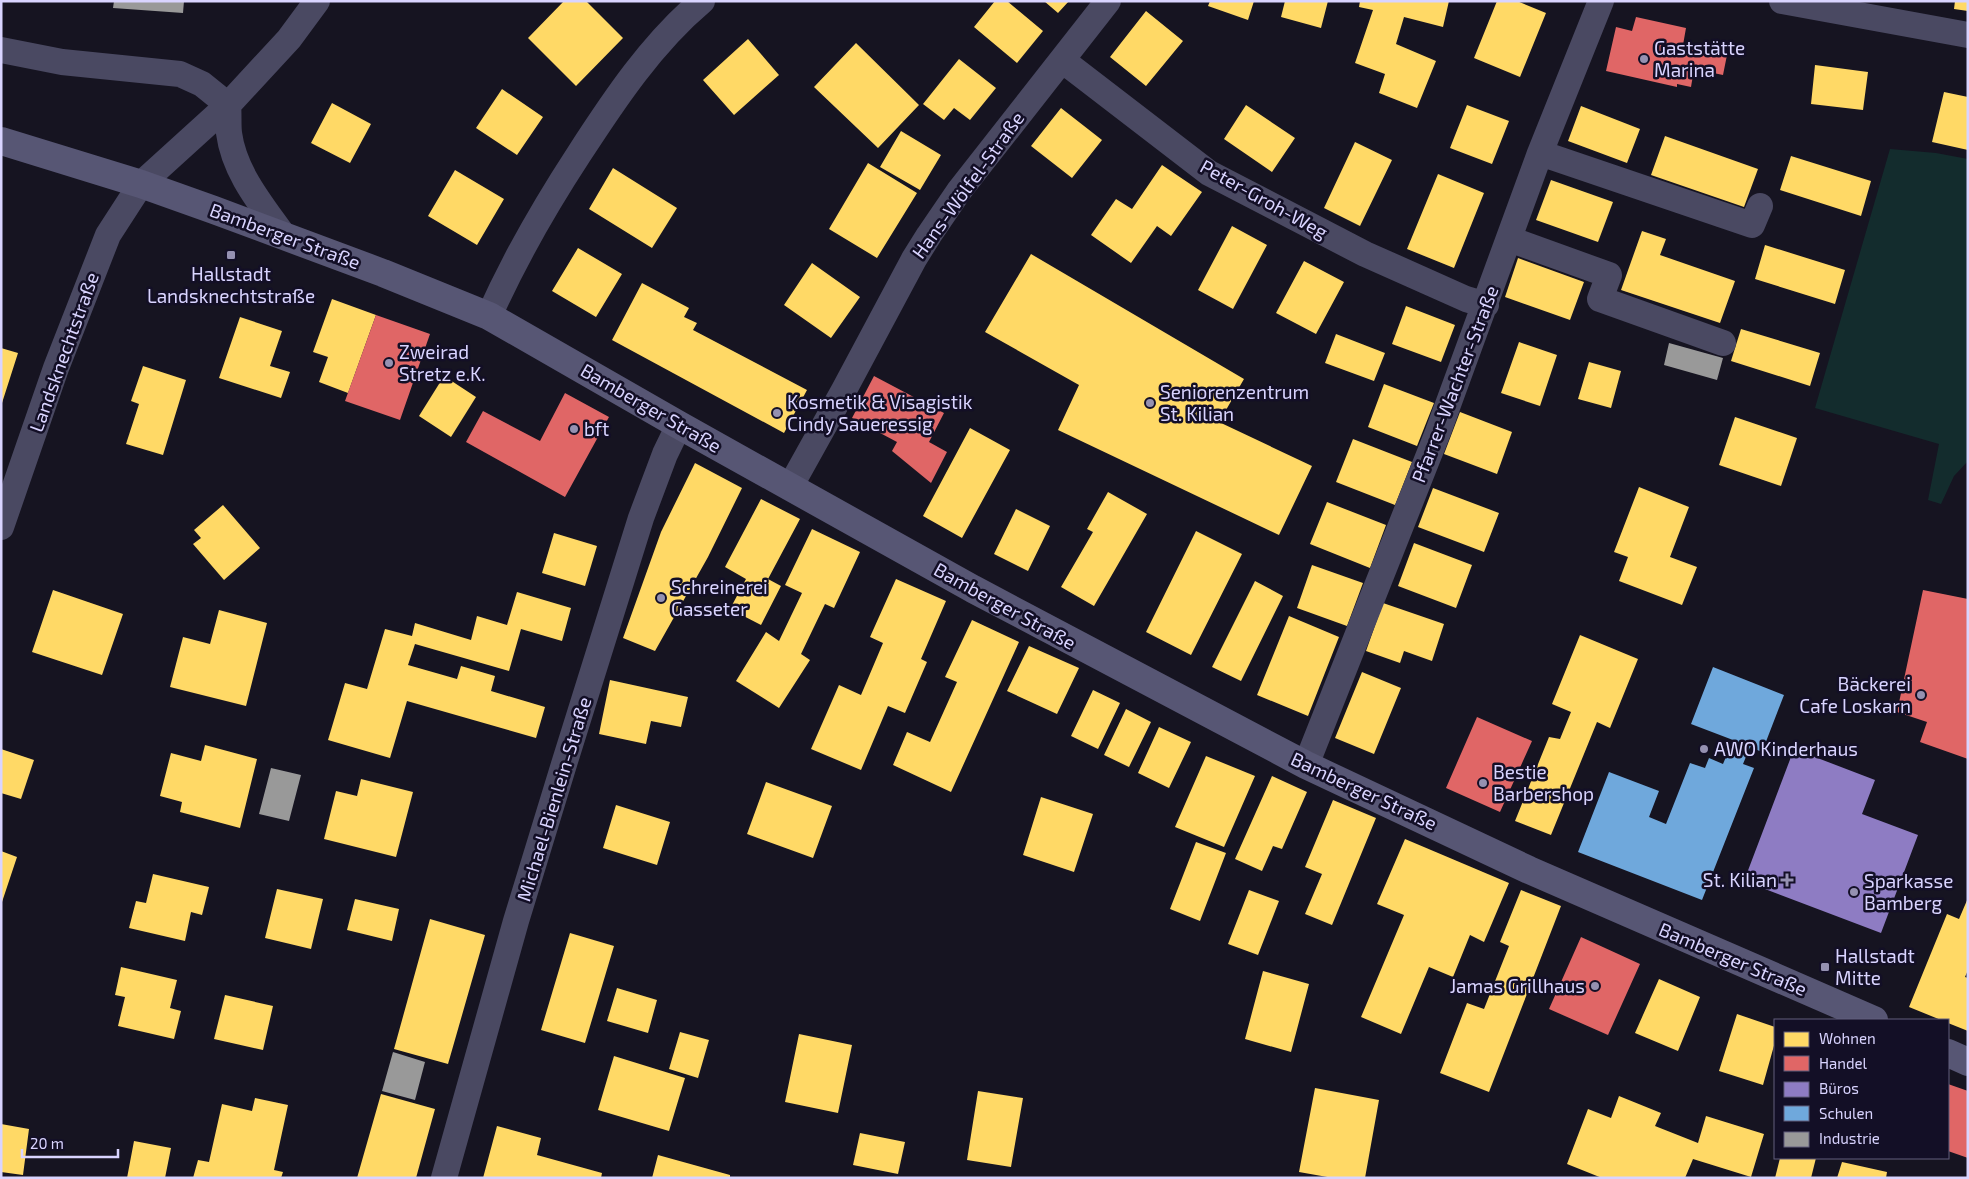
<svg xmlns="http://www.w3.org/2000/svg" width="1969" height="1179" font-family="'Exo 2',sans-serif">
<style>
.green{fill:#132c2d}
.homes{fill:#ffd966}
.shops{fill:#e06666}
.offices{fill:#8e7cc3}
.schools{fill:#6fa8dc}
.industry{fill:#999}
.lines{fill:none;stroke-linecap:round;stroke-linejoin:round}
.street{stroke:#4a4962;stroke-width:26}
.secondary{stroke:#575674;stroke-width:28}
.poi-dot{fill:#9591b1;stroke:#130f26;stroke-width:2}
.labels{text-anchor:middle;stroke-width:5;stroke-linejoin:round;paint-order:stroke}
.poi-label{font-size:19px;fill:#d9d4ff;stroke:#130f26;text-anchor:start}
.street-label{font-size:19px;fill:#d9d4ff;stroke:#130f26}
</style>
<rect width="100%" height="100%" fill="#161421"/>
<path class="green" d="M1890 149 1936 153 1968 159V461L1954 476 1941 504 1928 500 1939 444 1815 408Z"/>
<path class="homes" d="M564 1H586L623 38 576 86 528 38Z
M995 1H1007L1043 31 1017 63 974 27Z
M1044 1H1069L1058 13Z
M1210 1H1254L1248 20 1208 6Z
M1285 1H1328L1321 28 1281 17Z
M1360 1H1449L1443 27 1404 17 1396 44 1436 61 1417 108 1379 93 1385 74 1355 63 1373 10 1359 7Z
M1497 1H1517L1546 13 1520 77 1474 58Z
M1955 1H1968V11L1954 9Z
M1146 11 1183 41 1146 86 1110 57Z
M748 39 779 75 734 115 703 80Z
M856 43 919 105 878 148 814 87Z
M959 59 996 88 970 120 954 108 944 120 923 104Z
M1815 65 1868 72 1863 110 1811 104Z
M502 89 543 117 517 155 476 128Z
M1944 92 1968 97V150L1932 142Z
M332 103 371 124 350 163 311 143Z
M1246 105 1295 138 1272 172 1224 139Z
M1467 105 1509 121 1492 164 1450 148Z
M1581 106 1640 129 1627 163 1568 141Z
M1061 108 1102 140 1072 178 1031 146Z
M901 131 941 155 920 190 880 167Z
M1665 136 1758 169 1744 207 1651 175Z
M1355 142 1392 160 1360 226 1324 208Z
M1791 156 1871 181 1861 216 1780 190Z
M868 163 917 193 877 258 829 229Z
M1162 165 1202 192 1171 236 1157 226 1131 263 1091 235 1116 199 1132 209Z
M613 168 677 208 652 248 589 209Z
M455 170 504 199 477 245 428 216Z
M1438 174 1484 193 1454 268 1407 249Z
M1551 180 1613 202 1598 242 1536 220Z
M1232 226 1267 245 1233 309 1198 290Z
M1642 231 1666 239 1660 255 1735 281 1720 323 1621 290Z
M1765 245 1845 270 1835 304 1755 279Z
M578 248 622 274 596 317 552 291Z
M1031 254 1244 379 1219 422 1312 466 1279 535 1058 430 1079 385 985 332Z
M1518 258 1584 282 1570 320 1505 297Z
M1304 261 1344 282 1316 334 1276 313Z
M812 263 860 297 831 338 784 305Z
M642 283 689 308 684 317 697 323 693 330 807 390 784 433 612 340Z
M332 299 376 315 348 393 319 382 328 357 313 352Z
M1406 306 1455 325 1441 362 1392 344Z
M240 317 282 331 270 366 290 372 281 398 219 378Z
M1741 329 1820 353 1810 386 1731 361Z
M1336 334 1385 353 1374 381 1325 363Z
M1519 342 1557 355 1540 406 1501 393Z
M1 348 18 353 2 403H1Z
M1589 362 1621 371 1611 408 1578 399Z
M143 366 186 380 163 455 126 444 139 404 131 401Z
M444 376 476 397 451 437 419 416Z
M1384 384 1434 403 1417 446 1368 427Z
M1460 412 1512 432 1497 474 1444 454Z
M1735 417 1797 438 1781 486 1719 465Z
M970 428 1010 450 962 538 923 516Z
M1353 439 1412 462 1395 505 1336 482Z
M695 463 742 488 708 557 655 651 623 638 661 532Z
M1639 487 1689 507 1670 557 1697 567 1682 605 1619 581 1628 557 1614 552Z
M1433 488 1499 513 1484 552 1418 527Z
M1108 492 1147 514 1094 606 1061 587 1093 532 1087 529Z
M761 499 800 519 768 579 781 586 761 625 730 609 746 579 725 567Z
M1327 502 1386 525 1370 568 1310 544Z
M223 505 260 548 224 580 193 544 201 538 194 530Z
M1016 509 1050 526 1028 571 994 554Z
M812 529 860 552 834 608 825 604 801 654 810 660 779 708 736 681 766 632 779 641 802 593 785 585Z
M1196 531 1242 554 1191 655 1146 632Z
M554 533 597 546 585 586 542 573Z
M1414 543 1472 565 1456 608 1398 586Z
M1312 565 1363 583 1347 626 1297 608Z
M896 579 946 601 921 659 927 662 905 713 888 706 861 770 811 749 839 685 861 695 883 643 870 637Z
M1255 581 1283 596 1241 681 1212 667Z
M53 590 123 614 102 675 32 652Z
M517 592 571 608 562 641 521 629 509 671 415 644 408 665 457 679 461 666 495 676 491 691 545 707 536 738 407 701 390 758 328 740 345 683 367 689 385 629 412 636 415 623 471 640 477 616 507 625Z
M1383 603 1444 624 1432 661 1404 651 1400 663 1366 651Z
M219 610 267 623 246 706 170 687 183 637 210 644Z
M1289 616 1339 637 1308 716 1257 695Z
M972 620 1019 642 951 792 893 765 907 732 930 742 957 682 945 677Z
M1580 635 1638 659 1610 728 1597 722 1551 835 1515 821 1549 737 1560 739 1571 712 1552 704Z
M1029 646 1079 668 1057 714 1007 691Z
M1362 672 1401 688 1374 754 1335 738Z
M610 680 688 697 681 727 651 721 646 744 599 734Z
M1093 690 1120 703 1098 749 1071 736Z
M1126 709 1151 722 1129 767 1104 755Z
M1159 727 1191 742 1169 788 1138 773Z
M205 745 257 759 240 828 180 812 182 802 160 796 171 753 201 761Z
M1 749 34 760 21 799 1 793Z
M1206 756 1255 776 1224 847 1175 827Z
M1272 776 1307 792 1282 849 1273 846 1262 871 1235 859Z
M361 779 413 792 396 857 324 839 336 791 357 796Z
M766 782 832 806 813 858 747 834Z
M1041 797 1093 814 1074 872 1023 855Z
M1333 800 1376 818 1332 925 1305 914 1322 874 1305 867Z
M616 805 670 822 657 865 603 848Z
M1405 839 1509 883 1484 942 1470 935 1453 977 1429 967 1401 1034 1361 1017 1404 915 1377 904Z
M1196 842 1226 853 1200 921 1170 909Z
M1 851 17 857 2 902H1Z
M153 874 209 887 202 915 191 912 185 941 129 928 136 901 146 903Z
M277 889 323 899 311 949 265 938Z
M1249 890 1279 901 1258 955 1228 944Z
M1521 890 1561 906 1489 1092 1440 1073 1467 1003 1484 1009 1509 946 1500 942Z
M1968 898V970L1965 977 1968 978V1031L1948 1023V1020H1941L1909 1007 1947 914 1959 919Z
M355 899 399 909 392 941 347 930Z
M430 919 485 935 448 1064 394 1049Z
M570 933 614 946 585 1043 541 1030Z
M121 967 177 980 170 1008 181 1011 174 1039 118 1026 125 997 115 995Z
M1263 971 1309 984 1291 1052 1245 1039Z
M1659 979 1700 997 1678 1051 1635 1033Z
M617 988 657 1000 648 1033 607 1021Z
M225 995 273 1006 263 1050 214 1039Z
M1737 1014 1775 1027V1042L1763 1085 1719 1071Z
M680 1032 709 1040 698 1078 669 1069Z
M799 1034 852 1045 838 1113 785 1102Z
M614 1056 685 1078 669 1131 598 1110Z
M1315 1088 1379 1100 1365 1178H1333L1299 1172Z
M978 1091 1023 1098 1011 1167 967 1160Z
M381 1094 435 1109 416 1178H357Z
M1619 1096 1661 1113 1655 1126 1698 1143 1706 1116 1764 1134 1751 1177 1693 1159 1685 1178H1602L1567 1164 1588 1109 1611 1118Z
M255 1098 288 1105 274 1170 283 1172 281 1178H193L198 1160 209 1162 222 1104 252 1111Z
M1 1124 29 1129 23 1175 1 1172Z
M497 1126 541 1138 537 1155 602 1173 601 1178H483Z
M860 1133 905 1142 898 1174 853 1165Z
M134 1141 171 1148 165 1178H127Z
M658 1155 730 1175V1178H652Z
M1780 1158H1816L1811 1178H1775Z
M1842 1162 1887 1172 1886 1178H1837Z"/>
<path class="shops" d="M1636 17 1686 28 1683 45 1727 55 1723 75 1694 69 1691 87 1677 84V87L1606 71 1616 27 1632 31Z
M376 315 430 334 400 420 345 401Z
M874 376 944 413 929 442 947 452 931 483 892 451 897 442 852 418Z
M565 393 609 417 565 497 466 442 483 411 540 441Z
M1923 590 1968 599V759L1920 742 1927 722 1897 712Z
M1477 717 1532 741 1500 812 1446 788Z
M1581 937 1640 964 1608 1035 1549 1009Z
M1948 1084 1968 1091V1158L1948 1151Z"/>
<path class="offices" d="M1794 749 1875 780 1862 814 1918 835 1881 933 1744 881Z"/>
<path class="schools" d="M1713 667 1784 695 1762 752 1750 747 1743 764 1754 768 1702 900 1578 852 1609 772 1659 791 1649 817 1666 824 1690 763 1705 768 1709 758 1723 764 1733 740 1691 724Z"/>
<path class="industry" d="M114 1H184L183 13 113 8Z
M1669 343 1723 358 1717 380 1664 365Z
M271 768 301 775 289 821 259 814Z
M393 1052 425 1062 415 1100 382 1091Z"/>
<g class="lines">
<path class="street" d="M1782 1 1968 35
M1 50 62 62 180 74 202 84 228 105
M1062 60 1209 173 1365 254 1466 299 1486 305
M228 105C229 114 228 124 229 133 234 172 261 204 283 235
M1540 153 1752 225 1760 206
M1509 239 1609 275 1600 299 1723 343
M489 316C514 260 545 206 579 154 614 100 652 43 702 1
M790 487 844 390 914 259 929 235 959 191 1108 1
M1 527 56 368 108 235 141 184 228 105 289 39 317 1
M1306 765 1438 432 1540 153 1601 1
M444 1178 516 921 565 761 641 518 665 454 679 425"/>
<path class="secondary" d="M1 141 141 184 214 210 383 273 489 316 679 425 973 589 1306 765 1529 870 1874 1020
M1948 1053 1968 1062"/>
</g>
<g class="poi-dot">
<circle cx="1644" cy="59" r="5"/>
<rect x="226" y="250" width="10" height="10" rx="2.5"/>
<circle cx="389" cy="363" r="5"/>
<circle cx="1150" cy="403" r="5"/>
<circle cx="777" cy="413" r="5"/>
<circle cx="574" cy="429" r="5"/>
<circle cx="661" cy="598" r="5"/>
<circle cx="1921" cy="695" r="5"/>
<circle cx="1704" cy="749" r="5"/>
<circle cx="1483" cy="783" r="5"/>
<path d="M1784.5 872.5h5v5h5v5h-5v5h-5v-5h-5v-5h5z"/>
<circle cx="1854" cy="892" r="5"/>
<rect x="1820" y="962" width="10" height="10" rx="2.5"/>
<circle cx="1595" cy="986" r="5"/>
</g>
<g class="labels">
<g class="poi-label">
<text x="1654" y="55">Gaststätte<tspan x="1654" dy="22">Marina</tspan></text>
<text x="231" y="281" text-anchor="middle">Hallstadt<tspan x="231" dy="22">Landsknechtstraße</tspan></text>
<text x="399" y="359">Zweirad<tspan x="399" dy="22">Stretz e.K.</tspan></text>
<text x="1160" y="399">Seniorenzentrum<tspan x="1160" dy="22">St. Kilian</tspan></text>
<text x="787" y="409">Kosmetik &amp; Visagistik<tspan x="787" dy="22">Cindy Saueressig</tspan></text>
<text x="584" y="436">bft</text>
<text x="671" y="594">Schreinerei<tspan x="671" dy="22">Gasseter</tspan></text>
<text x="1911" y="691" text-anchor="end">Bäckerei<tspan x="1911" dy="22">Cafe Loskarn</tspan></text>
<text x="1714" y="756">AWO Kinderhaus</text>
<text x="1493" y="779">Bestie<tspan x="1493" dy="22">Barbershop</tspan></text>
<text x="1777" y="887" text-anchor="end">St. Kilian</text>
<text x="1864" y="888">Sparkasse<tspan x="1864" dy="22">Bamberg</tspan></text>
<text x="1835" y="963">Hallstadt<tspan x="1835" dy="22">Mitte</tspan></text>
<text x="1585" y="993" text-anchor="end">Jamas Grillhaus</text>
</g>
<g class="street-label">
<text transform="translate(968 185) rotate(-54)" y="7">Hans-Wölfel-Straße</text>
<text transform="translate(1264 199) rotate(29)" y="7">Peter-Groh-Weg</text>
<text transform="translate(285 236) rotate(20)" y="7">Bamberger Straße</text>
<text transform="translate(64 352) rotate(-70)" y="7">Landsknechtstraße</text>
<text transform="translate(1455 384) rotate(-69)" y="7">Pfarrer-Wachter-Straße</text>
<text transform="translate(651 408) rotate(30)" y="7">Bamberger Straße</text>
<text transform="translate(1005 606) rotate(29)" y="7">Bamberger Straße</text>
<text transform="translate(1364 791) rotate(25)" y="7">Bamberger Straße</text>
<text transform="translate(554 799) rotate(-73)" y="7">Michael-Bienlein-Straße</text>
<text transform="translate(1733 959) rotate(23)" y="7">Bamberger Straße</text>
</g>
</g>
<rect width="1969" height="1179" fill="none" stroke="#d9d4ff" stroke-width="5"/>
<rect x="1774" y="1019" width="175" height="140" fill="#130f26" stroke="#625e7d"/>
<rect x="1784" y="1032" width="25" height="15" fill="#ffd966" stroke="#625e7d"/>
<text x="1819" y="1044" font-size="15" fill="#d9d4ff">Wohnen</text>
<rect x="1784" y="1056" width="25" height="15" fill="#e06666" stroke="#625e7d"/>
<text x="1819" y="1069" font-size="15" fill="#d9d4ff">Handel</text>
<rect x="1784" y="1082" width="25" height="15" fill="#8e7cc3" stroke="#625e7d"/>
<text x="1819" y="1094" font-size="15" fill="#d9d4ff">Büros</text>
<rect x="1784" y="1106" width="25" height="15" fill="#6fa8dc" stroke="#625e7d"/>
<text x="1819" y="1119" font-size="15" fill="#d9d4ff">Schulen</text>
<rect x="1784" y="1132" width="25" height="15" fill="#999999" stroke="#625e7d"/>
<text x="1819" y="1144" font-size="15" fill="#d9d4ff">Industrie</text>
<path d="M22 1149v8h96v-8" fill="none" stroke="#d9d4ff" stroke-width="2.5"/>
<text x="30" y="1149" font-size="15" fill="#d9d4ff" stroke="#130f26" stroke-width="4" paint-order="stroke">20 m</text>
</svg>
